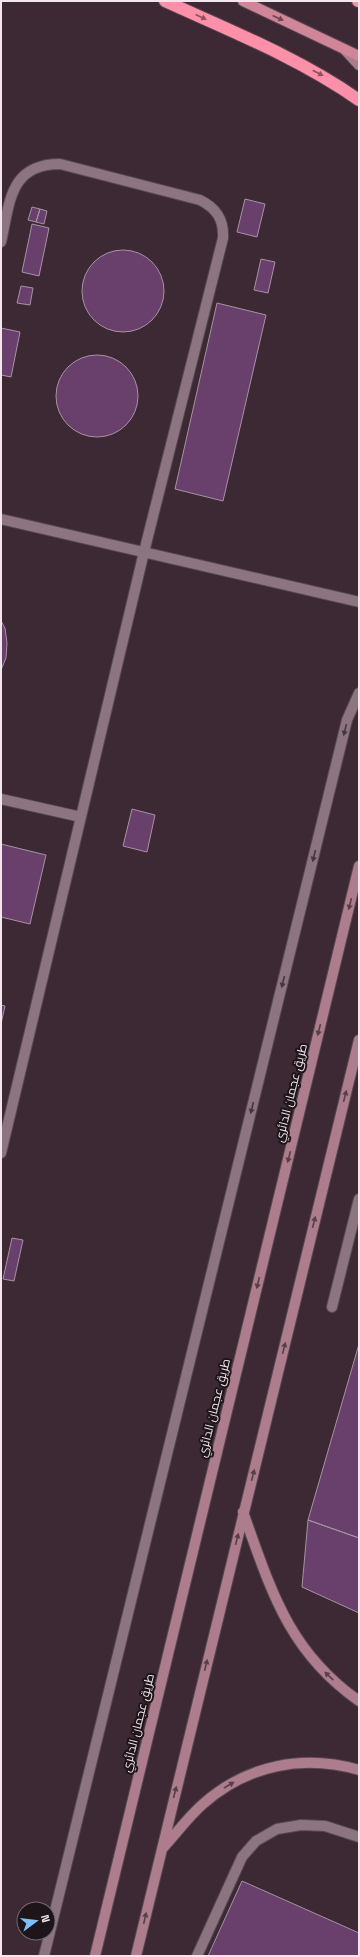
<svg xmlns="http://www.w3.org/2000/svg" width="360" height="1957" font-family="'Space Grotesk',Cairo,sans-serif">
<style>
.building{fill:#69406b;stroke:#a593a5}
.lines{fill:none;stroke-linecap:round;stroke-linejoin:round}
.lane-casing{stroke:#584851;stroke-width:12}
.street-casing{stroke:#584851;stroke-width:12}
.secondary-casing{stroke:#584851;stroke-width:12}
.primary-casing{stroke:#584851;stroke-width:12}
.highway-casing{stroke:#584851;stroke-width:14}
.lane{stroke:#8c7581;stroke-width:10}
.street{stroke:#8c7581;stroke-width:10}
.secondary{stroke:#ae7d8d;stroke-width:10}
.primary{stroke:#d08598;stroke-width:10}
.highway{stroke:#fd90a8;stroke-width:12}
.oneway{fill:#8d5260}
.oneway2{fill:#6e4752}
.oneway3{fill:#44373d}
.oneway4{fill:#573f47}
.labels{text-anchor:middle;stroke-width:4;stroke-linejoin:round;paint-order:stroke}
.street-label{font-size:12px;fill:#f3e6ec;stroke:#1d1519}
</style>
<rect width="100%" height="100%" fill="#3c2933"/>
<path class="building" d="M245 199 265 204 257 237 237 232Z
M32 207 40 209 36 222 28 220Z
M40 209 47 211 44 224 36 222Z
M32 224 49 228 39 276 22 272Z
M82 291a41 41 0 1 1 82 0a41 41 0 1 1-82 0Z
M261 259 275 262 268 293 254 290Z
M21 286 33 288 30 305 17 303Z
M217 303 266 315 223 501 175 489Z
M1 328 20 332 11 377 1 375Z
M56 396a41 41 0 1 1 82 0a41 41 0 1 1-82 0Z
M1 621 5 628 7 643 6 658 1 670Z
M132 809 155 815 147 852 123 846Z
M1 844 46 855 30 924 1 917Z
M1 1005 5 1006 1 1024Z
M12 1238 23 1240 14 1281 3 1279Z
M359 1344V1538L308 1520Z
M308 1520 359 1538V1613L302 1587Z
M242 1881 359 1933V1956H208Z"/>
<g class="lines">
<defs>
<path id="lane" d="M1 242C10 203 9 164 60 164L200 200C216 208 224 219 223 238L144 552 1 1153
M1 519 359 602
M1 799 81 817
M332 1307 359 1199
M197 1956 242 1857 256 1841 277 1829 301 1825 325 1826 359 1837"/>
<path id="street" d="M44 1956 347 720 359 693"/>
<path id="secondary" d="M345 50 359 65
M243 1512C271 1590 288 1651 359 1701
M162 1849C176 1834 188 1817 203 1804 247 1765 303 1754 359 1770
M95 1956 359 866
M136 1956 359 1040"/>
<path id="primary" d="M243 1 359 56"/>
<path id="highway" d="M165 1C231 31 299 58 359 100
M358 1H359"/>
</defs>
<use href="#lane" class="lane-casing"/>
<use href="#street" class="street-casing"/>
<use href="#secondary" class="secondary-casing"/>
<use href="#primary" class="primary-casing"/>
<use href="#highway" class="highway-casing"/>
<use href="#lane" class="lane"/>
<use href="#street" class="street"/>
<use href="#secondary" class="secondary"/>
<use href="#primary" class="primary"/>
<use href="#highway" class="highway"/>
</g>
<defs><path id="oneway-solid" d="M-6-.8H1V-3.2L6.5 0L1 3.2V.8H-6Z"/></defs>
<g class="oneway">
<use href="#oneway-solid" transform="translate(201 17) rotate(25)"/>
<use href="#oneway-solid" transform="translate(318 73) rotate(28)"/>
</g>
<use class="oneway2" href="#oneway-solid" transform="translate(278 18) rotate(25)"/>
<g class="oneway3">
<use href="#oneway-solid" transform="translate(345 730) rotate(104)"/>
<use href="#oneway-solid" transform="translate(314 856) rotate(104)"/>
<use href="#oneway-solid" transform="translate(283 982) rotate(104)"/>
<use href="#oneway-solid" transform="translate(252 1108) rotate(104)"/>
</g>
<g class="oneway4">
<use href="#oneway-solid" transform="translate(350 904) rotate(104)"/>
<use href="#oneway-solid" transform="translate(319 1030) rotate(104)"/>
<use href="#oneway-solid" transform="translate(345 1096) rotate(-76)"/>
<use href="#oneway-solid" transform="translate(289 1157) rotate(104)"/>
<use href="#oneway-solid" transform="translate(314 1222) rotate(-76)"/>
<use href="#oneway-solid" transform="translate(258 1283) rotate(104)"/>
<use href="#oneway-solid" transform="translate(284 1348) rotate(-76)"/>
<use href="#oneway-solid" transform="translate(253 1475) rotate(-76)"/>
<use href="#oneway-solid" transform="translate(237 1539) rotate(-76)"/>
<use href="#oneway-solid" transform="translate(206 1665) rotate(-76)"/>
<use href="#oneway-solid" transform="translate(329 1676) rotate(-137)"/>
<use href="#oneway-solid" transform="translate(229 1785) rotate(-31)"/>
<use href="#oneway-solid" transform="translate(175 1792) rotate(-76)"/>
<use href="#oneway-solid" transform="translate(145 1918) rotate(-77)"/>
</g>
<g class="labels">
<g class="street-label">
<text transform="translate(291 1093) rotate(-76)" y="4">طريق عجمان الدائري</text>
<text transform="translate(214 1408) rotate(-76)" y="4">طريق عجمان الدائري</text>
<text transform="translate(138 1723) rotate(-76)" y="4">طريق عجمان الدائري</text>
</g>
</g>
<rect width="360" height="1957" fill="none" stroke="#f3e6ec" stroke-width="4"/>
<g transform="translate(36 1921) rotate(75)"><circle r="19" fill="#1d1519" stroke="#73696d"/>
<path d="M0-3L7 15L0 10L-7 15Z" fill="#7abff8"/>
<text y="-6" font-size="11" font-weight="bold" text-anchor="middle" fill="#f3e6ec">N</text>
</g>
</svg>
